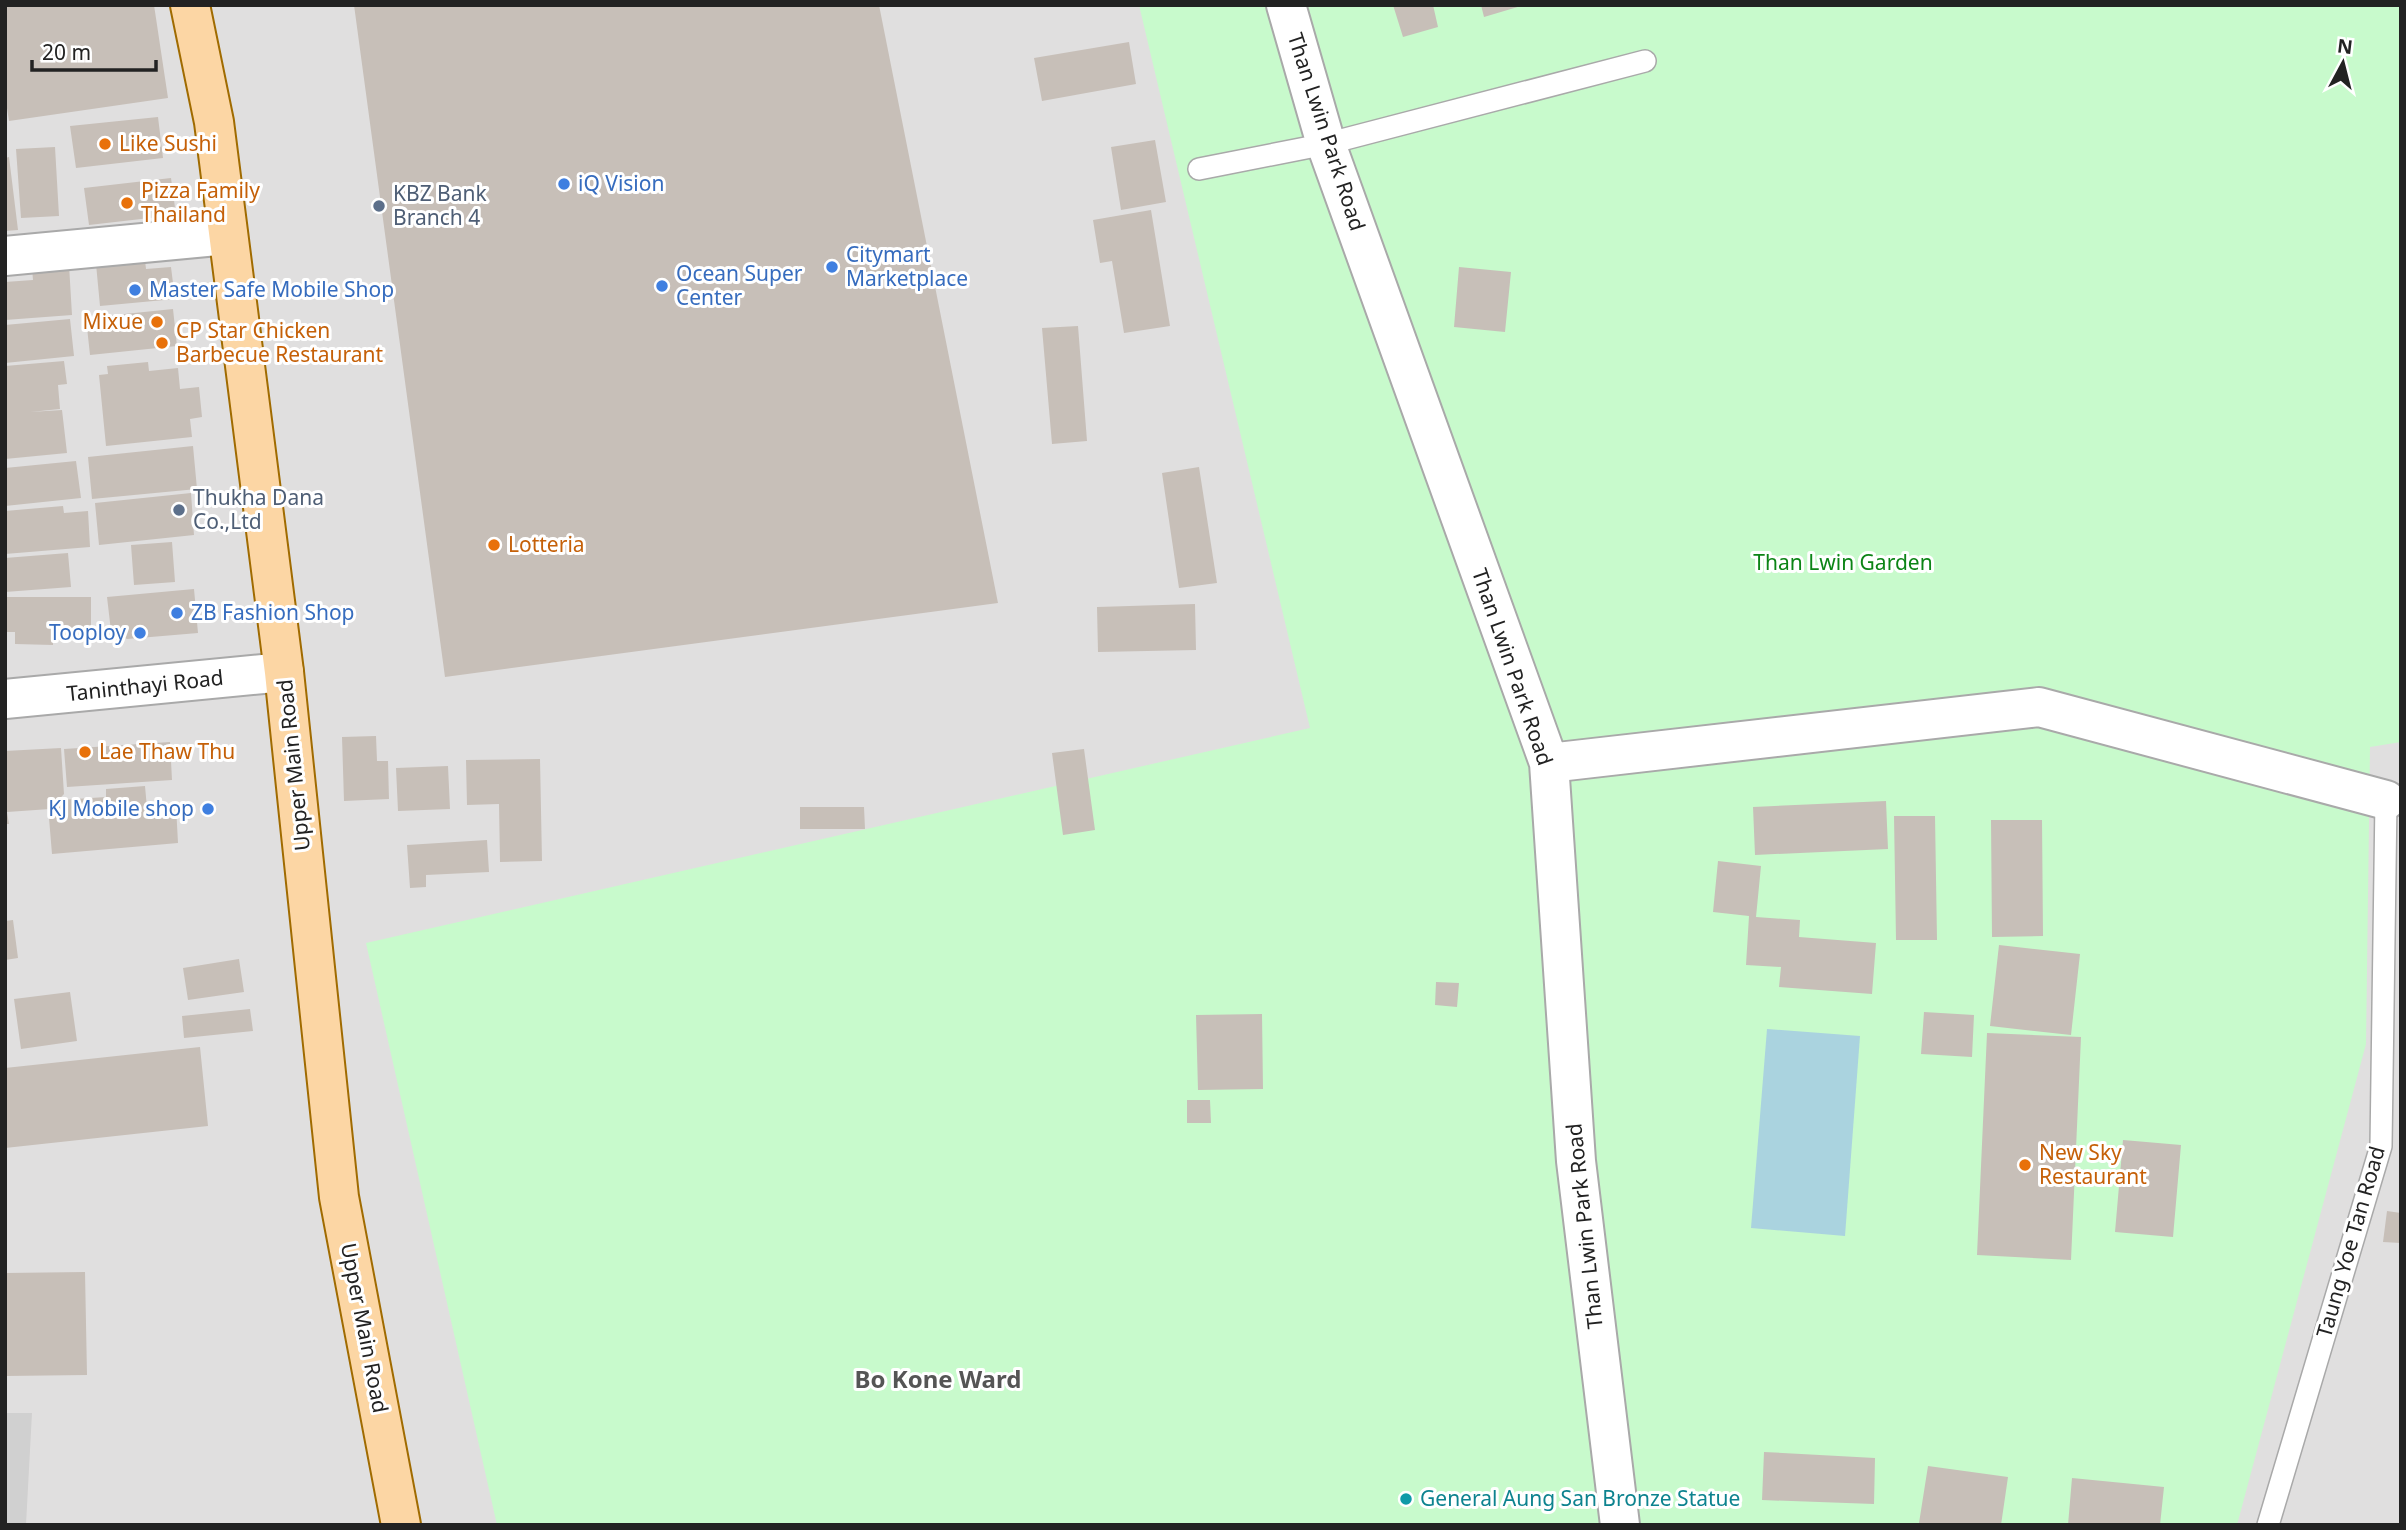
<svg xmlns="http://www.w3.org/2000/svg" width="2406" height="1530" font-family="'Noto Sans',sans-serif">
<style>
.residential{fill:#e0dfdf}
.religious{fill:#d0d0d0}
.park{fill:#c8facc}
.water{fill:#aad3df}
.building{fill:#c7bfb8}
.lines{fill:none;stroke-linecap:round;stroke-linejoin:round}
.lane-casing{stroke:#a9a9a9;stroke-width:24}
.street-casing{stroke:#a9a9a9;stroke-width:42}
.primary-casing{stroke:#a06b00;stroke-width:42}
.lane{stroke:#fff;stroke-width:21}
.street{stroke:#fff;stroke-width:38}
.primary{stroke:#fcd6a4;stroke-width:38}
.food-dot{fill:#e8710a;stroke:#fff;stroke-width:2.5}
.shop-dot{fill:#3f7fe0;stroke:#fff;stroke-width:2.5}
.service-dot{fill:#5c6f8a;stroke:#fff;stroke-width:2.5}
.culture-dot{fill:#0f9aa8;stroke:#fff;stroke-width:2.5}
.labels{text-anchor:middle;stroke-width:6;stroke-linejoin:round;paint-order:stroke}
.street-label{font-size:21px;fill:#222;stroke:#fff}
.food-label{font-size:21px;fill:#c56008;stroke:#fff;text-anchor:start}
.shop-label{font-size:21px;fill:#366cbe;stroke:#fff;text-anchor:start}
.service-label{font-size:21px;fill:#4e5e75;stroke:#fff;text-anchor:start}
.park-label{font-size:21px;fill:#0c8416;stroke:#fff}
.culture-label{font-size:21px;fill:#0d838f;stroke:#fff;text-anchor:start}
.quarter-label{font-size:24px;font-weight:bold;fill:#555;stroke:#fff}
</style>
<rect width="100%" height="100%" fill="#f2efe9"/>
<path class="residential" d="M5 5H2401V1525H5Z"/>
<path class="religious" d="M5 1413H32L26 1525H5Z"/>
<path class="park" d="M1139 5H2401V742L2370 747 2366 1044 2237 1525H497L366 943 1310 728Z"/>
<path class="water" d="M1767 1029 1860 1036 1845 1236 1751 1228Z"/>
<path class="building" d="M5 5H154L168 98 9 121 5 95Z
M354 5H879L998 603 445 677Z
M1393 5H1433L1438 27 1403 37Z
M1481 5H1521V6L1484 17Z
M1129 42 1136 84 1042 101 1034 58Z
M158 117 163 158 76 168 70 126Z
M1155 140 1166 202 1121 210 1111 147Z
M55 147 59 216 21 218 16 149Z
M9 157 18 230 5 231V158Z
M171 178 176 215 89 225 84 188Z
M1151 210 1170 326 1124 333 1112 261 1100 263 1093 220Z
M145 260 146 269 171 267 175 299 100 306 96 264Z
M69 265 72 315 5 320V282L33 280 32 268Z
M1459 267 1511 272 1505 332 1454 327Z
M173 309 177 346 90 355 86 318Z
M70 319 74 356 5 363V325Z
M1078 326 1087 441 1052 444 1042 328Z
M64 361 67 384 58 385 60 409 30 412 62 410 67 453 5 459V366Z
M148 362 149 371 178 368 180 389 199 387 202 417 190 419 192 437 106 446 99 375 108 374 107 366Z
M193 446 197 489 92 499 88 457Z
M76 461 81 498 5 506V468Z
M1199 467 1217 583 1179 588 1162 473Z
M191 493 194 535 99 545 95 503Z
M63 506 64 513 88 511 90 547 5 554V511Z
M172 542 175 582 134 585 131 545Z
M68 553 71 587 5 592V558Z
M194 589 198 633 127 639 111 631 107 597Z
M7 597H91V633H53V645L15 644V632H6Z
M1195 604 1196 650 1098 652 1097 607Z
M376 736 377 761H388L389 799 344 801 342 737Z
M170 742 172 780 67 787 64 749Z
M61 748 64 794 50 809 7 812 9 824H5V751Z
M1084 749 1095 830 1063 835 1052 753Z
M540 759 542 861 500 862 499 804 467 805 466 760Z
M448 766 450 809 398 811 396 768Z
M145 786 147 808 176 806 178 843 52 854 49 818 61 800 106 797V789Z
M1886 801 1888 849 1755 855 1753 807Z
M800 807H864L865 829H800Z
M1894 816H1935L1937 940H1896Z
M1991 820H2042L2043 936 1992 937Z
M487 840 489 872 426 875V887L410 888 407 845Z
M1718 861 1761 866 1756 917 1800 920 1799 937 1876 943 1872 994 1779 987 1781 967 1746 965 1749 916 1713 912Z
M13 920 18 958 5 960V921Z
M1999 945 2080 954 2071 1035 1990 1026Z
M239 959 244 992 188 1000 183 968Z
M1436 982 1459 983 1457 1007 1435 1005Z
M70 992 77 1041 21 1049 14 999Z
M250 1009 253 1031 184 1038 182 1016Z
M1924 1012 1974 1015 1972 1057 1921 1054Z
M1262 1014 1263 1089 1198 1090 1196 1015Z
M1987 1033 2081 1037 2071 1260 1977 1255Z
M200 1047 208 1126 5 1148V1068Z
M1187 1100H1210L1211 1123H1187Z
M2123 1140 2181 1145 2173 1237 2115 1232Z
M2387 1211 2401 1213V1243L2383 1242Z
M85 1272 87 1375 5 1376V1273Z
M1764 1452 1875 1458 1874 1504 1762 1500Z
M1928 1466 2008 1477 2001 1525 1919 1523Z
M2072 1478 2164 1487 2160 1525H2068Z"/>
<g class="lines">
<defs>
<path id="lane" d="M1199 169 1326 144 1645 61
M2268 1525 2381 1146 2386 800 2395 798"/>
<path id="street" d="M1286 5 1326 144 1549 763 1576 1161 1620 1525
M5 256 228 235
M5 699 284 672
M1549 763 2039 707 2386 800"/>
<path id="primary" d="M190 5 214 122 284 672 339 1197 401 1525"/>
</defs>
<use href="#lane" class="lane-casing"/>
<use href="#street" class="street-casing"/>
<use href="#primary" class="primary-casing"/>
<use href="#lane" class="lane"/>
<use href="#street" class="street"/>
<use href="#primary" class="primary"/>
</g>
<g class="food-dot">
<circle cx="105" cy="144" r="7"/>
<circle cx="127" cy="203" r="7"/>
<circle cx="157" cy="322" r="7"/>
<circle cx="162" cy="343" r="7"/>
<circle cx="494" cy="545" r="7"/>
<circle cx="85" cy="752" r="7"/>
<circle cx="2025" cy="1165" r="7"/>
</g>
<g class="shop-dot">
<circle cx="564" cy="184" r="7"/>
<circle cx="832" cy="267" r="7"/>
<circle cx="662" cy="286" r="7"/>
<circle cx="135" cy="290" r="7"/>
<circle cx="177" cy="613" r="7"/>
<circle cx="140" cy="633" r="7"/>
<circle cx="208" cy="809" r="7"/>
</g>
<g class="service-dot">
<circle cx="379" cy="206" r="7"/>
<circle cx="179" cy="510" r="7"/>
</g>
<circle class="culture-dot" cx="1406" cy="1499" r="7"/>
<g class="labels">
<g class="street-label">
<text transform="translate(1326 132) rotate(72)" y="7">Than Lwin Park Road</text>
<text transform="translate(1512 667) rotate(71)" y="7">Than Lwin Park Road</text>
<text transform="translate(145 686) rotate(-6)" y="7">Taninthayi Road</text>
<text transform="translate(294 765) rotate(-96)" y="7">Upper Main Road</text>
<text transform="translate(1585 1226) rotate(-96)" y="7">Than Lwin Park Road</text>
<text transform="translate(2351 1242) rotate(-74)" y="7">Taung Yoe Tan Road</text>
<text transform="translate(364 1328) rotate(79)" y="7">Upper Main Road</text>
</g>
<g class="food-label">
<text x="119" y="151">Like Sushi</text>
<text x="141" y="198">Pizza Family<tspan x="141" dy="24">Thailand</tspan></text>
<text x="143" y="329" text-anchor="end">Mixue</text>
<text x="176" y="338">CP Star Chicken<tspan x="176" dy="24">Barbecue Restaurant</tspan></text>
<text x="508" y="552">Lotteria</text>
<text x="99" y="759">Lae Thaw Thu</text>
<text x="2039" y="1160">New Sky<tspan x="2039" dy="24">Restaurant</tspan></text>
</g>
<g class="shop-label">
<text x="578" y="191">iQ Vision</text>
<text x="846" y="262">Citymart<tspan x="846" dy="24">Marketplace</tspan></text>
<text x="676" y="281">Ocean Super<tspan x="676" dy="24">Center</tspan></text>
<text x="149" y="297">Master Safe Mobile Shop</text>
<text x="191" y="620">ZB Fashion Shop</text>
<text x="126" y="640" text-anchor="end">Tooploy</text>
<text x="194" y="816" text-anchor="end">KJ Mobile shop</text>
</g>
<g class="service-label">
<text x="393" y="201">KBZ Bank<tspan x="393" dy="24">Branch 4</tspan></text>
<text x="193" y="505">Thukha Dana<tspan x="193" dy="24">Co.,Ltd</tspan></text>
</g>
<g class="park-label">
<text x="1843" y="570">Than Lwin Garden</text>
</g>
<g class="culture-label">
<text x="1420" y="1506">General Aung San Bronze Statue</text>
</g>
<g class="quarter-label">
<text x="938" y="1388">Bo Kone Ward</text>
</g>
</g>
<rect width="2406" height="1530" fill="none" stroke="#222222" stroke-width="14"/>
<g transform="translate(2343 63) rotate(7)" stroke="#ffffff" stroke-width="5" paint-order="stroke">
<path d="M0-5L12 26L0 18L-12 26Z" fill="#222222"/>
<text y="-10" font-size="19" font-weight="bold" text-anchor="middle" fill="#222222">N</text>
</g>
<path d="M32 60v10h124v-10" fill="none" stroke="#222222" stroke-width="3.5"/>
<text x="42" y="60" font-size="21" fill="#222222" stroke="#ffffff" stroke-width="5" paint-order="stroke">20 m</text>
</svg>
